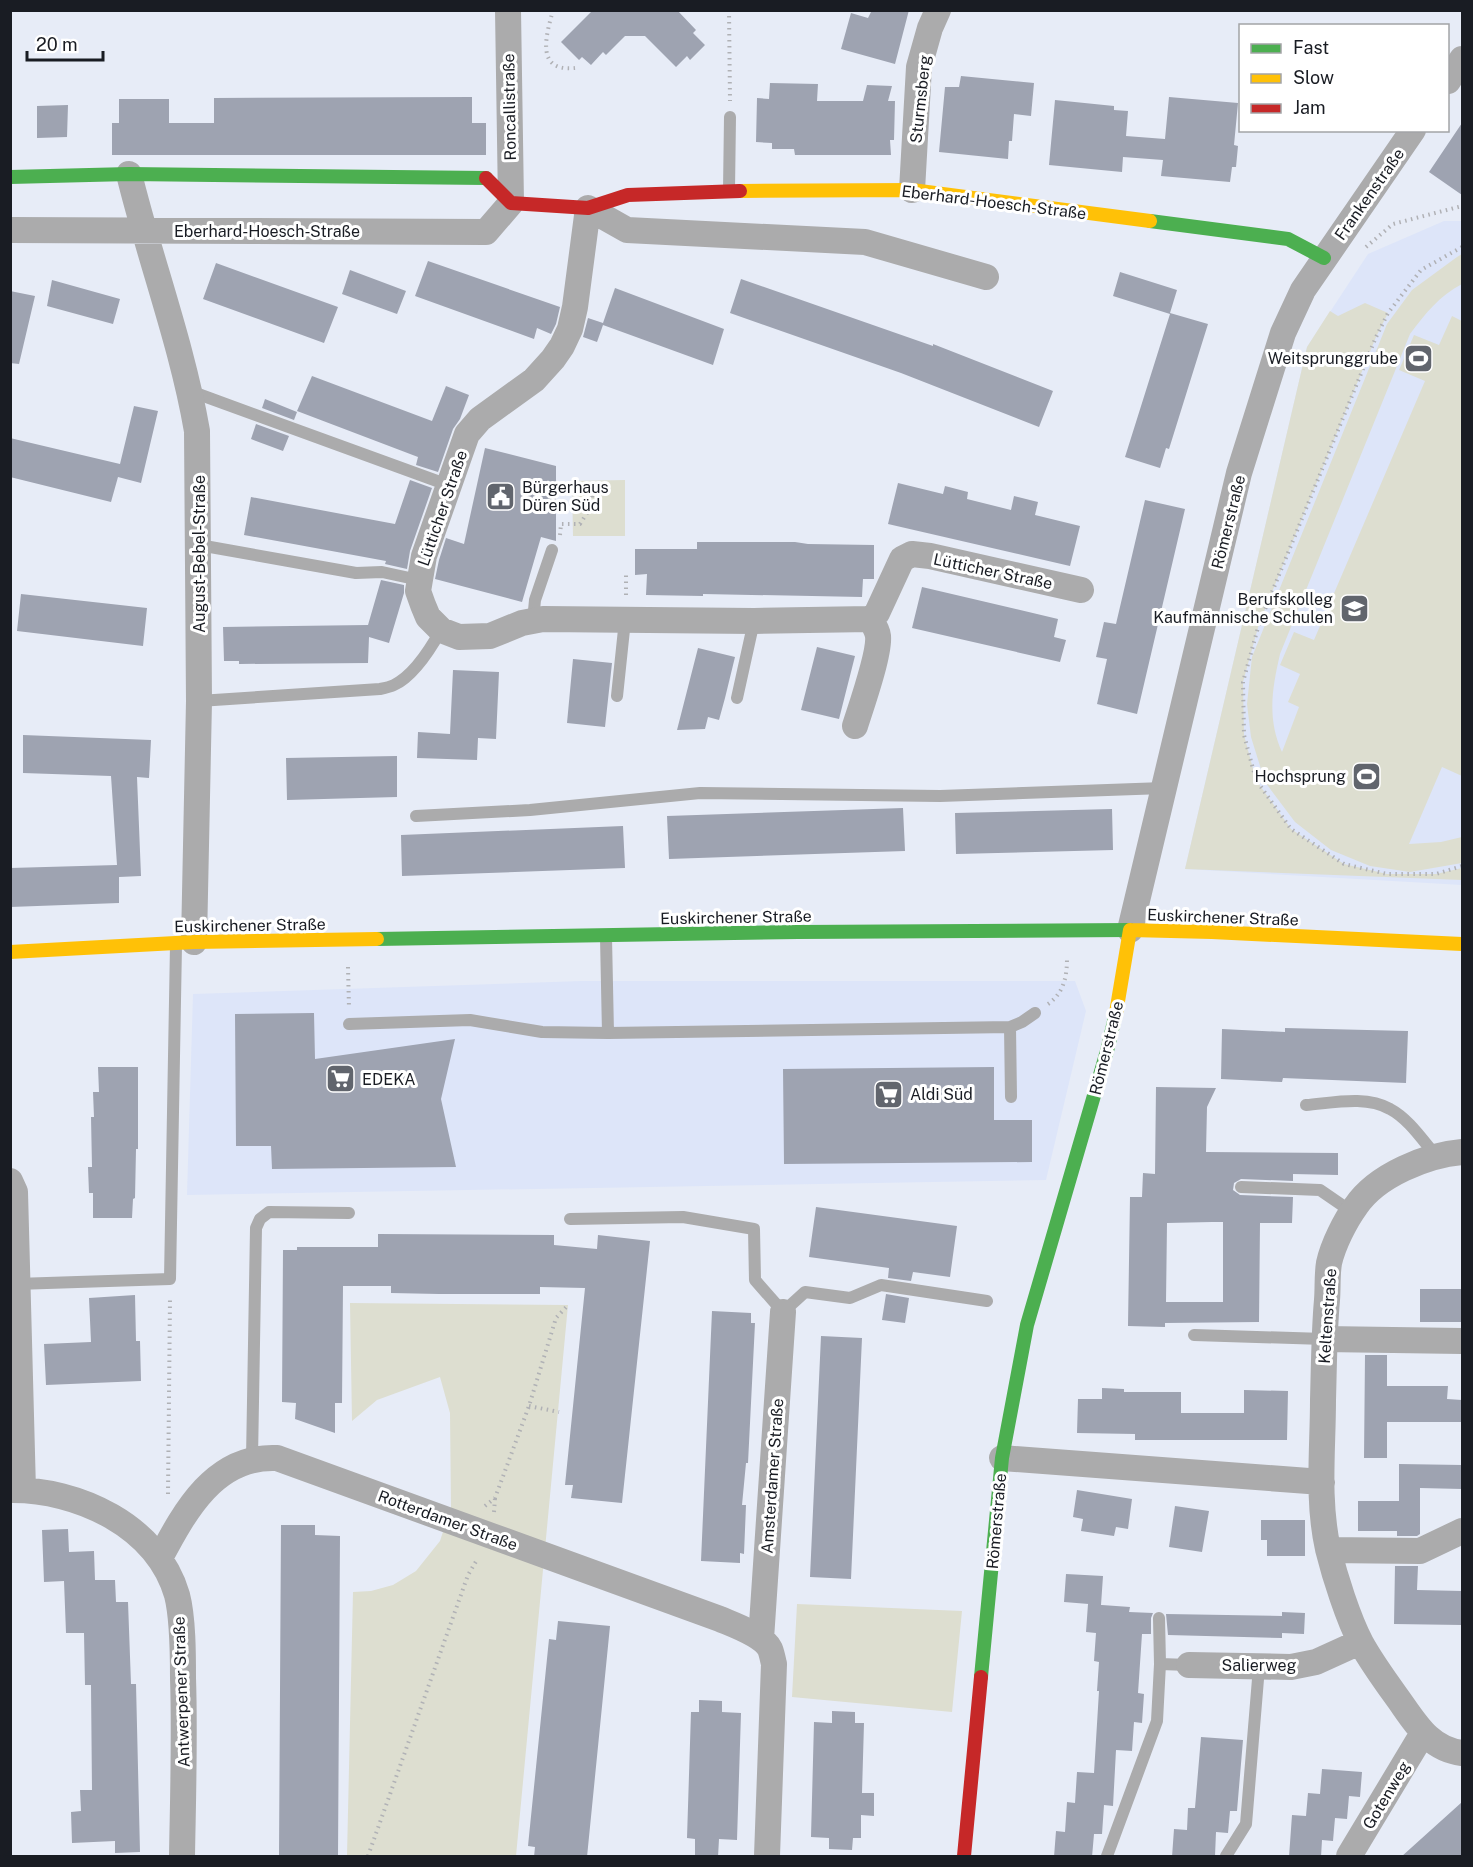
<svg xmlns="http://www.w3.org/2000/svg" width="1473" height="1867" font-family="'Public Sans',sans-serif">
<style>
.built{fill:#dde5f9}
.green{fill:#ddded0}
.building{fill:#9ea3b1;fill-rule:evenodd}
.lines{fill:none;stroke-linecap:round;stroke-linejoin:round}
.path{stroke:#b0b1b5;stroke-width:4;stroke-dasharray:1.5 4.5;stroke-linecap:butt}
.lane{stroke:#ababac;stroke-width:12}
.street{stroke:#ababac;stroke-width:26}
.fast{stroke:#4caf50;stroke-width:14}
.slow{stroke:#ffc107;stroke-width:14}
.jam{stroke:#c62828;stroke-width:14}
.labels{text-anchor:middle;stroke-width:6;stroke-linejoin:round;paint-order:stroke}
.street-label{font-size:16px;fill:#191c23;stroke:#fff}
.poi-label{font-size:16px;fill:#191c23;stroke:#fff;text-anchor:end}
</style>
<rect width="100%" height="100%" fill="#e7ecf7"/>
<path class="built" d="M1444 221H1462V885L1185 869 1307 347 1368 254Z
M582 981H1075L1086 1011 1046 1180 187 1195 193 994Z"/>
<path class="green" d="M1462 254V284C1439 296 1426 313 1410 334L1280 654C1272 689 1267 719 1282 752L1299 707 1288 702 1300 674 1280 665 1294 632 1314 640 1425 381 1399 370 1414 335 1439 345 1452 316 1462 321V776L1442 767 1409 844 1441 842 1462 837V863L1410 872 1370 866 1331 850 1295 822 1265 782 1251 737 1247 704 1252 657 1387 324 1412 290 1457 257Z
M1365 303 1388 313 1376 337 1259 624 1243 682 1244 735 1256 780 1291 829 1344 864 1387 874H1436L1462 868V880L1185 869 1307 347 1330 311 1338 316Z
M625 480V536H573L572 481Z
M350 1303 568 1305 516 1856H347L353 1592 371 1591 393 1585 416 1571 440 1541 451 1507 450 1413 440 1377 377 1400 352 1421Z
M797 1604 962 1611 952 1712 792 1697Z"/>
<path class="building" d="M593 10H677L696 30 693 33 705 45 690 60 687 56 676 67 645 36H625L606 55 603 52 591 65 582 57 579 60 561 42Z
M872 10H909L895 64 841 49 851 13 868 18Z
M961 76 1034 83 1031 116 1014 114 1012 141H1009L1008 159 939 152 945 87H959Z
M770 83 818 84 817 101H863L867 85 892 86 888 101H895L894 140H890L891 155H795L794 149H772V143L756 142 757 98 769 99Z
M472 97V123H486V155H112V123H119V99H169V123H214V98Z
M1169 97 1238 103 1234 145 1238 146 1236 167H1232L1230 182 1161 176 1163 160 1123 157 1122 172 1049 165 1055 100 1114 106V110L1128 111 1126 136 1165 139Z
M68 105 67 137 37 138V106Z
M1462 123V195L1429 172Z
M428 261 560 307 556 324 551 334 537 328 534 339 415 296Z
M216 263 338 307 324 343 203 299Z
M350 270 406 291 397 314 342 294Z
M1120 272 1177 290 1170 313 1208 324 1169 449 1166 448 1160 468 1125 457 1170 314 1113 296Z
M741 279 933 346V344L1053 391 1039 427 901 373 730 313Z
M52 280 120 299 113 324 47 306Z
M615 288 724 329 713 365 603 325 597 342 583 337 588 318 603 323Z
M10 291 35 296 19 364 10 363Z
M312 376 432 421 446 386 469 395 460 419 453 429 438 472 416 465 418 457 297 411Z
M265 399 297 412 294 420 262 408Z
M134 406 158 411 141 483 118 477 111 502 10 477V438L120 464Z
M256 424 289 436 283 451 251 439Z
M485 448 556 466V541L541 537 522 602 435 579 439 560 446 538 464 544Z
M410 480 432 488 410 551 407 569 385 564 386 561 244 535 251 497 395 524Z
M898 483 943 494 945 486 968 492 967 499 1011 510 1014 496 1038 502 1035 515 1080 526 1070 566 888 524Z
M1145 500 1185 509 1137 714 1097 704 1107 659 1096 657 1104 622 1116 624Z
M697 542H795L808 544 874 545V579H863L862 597 703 594V596L646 595 647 574 635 575V549H697Z
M381 580 404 585V593L389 643 369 637 368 663 239 664V661H224L223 627 368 625Z
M922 587 1058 619 1054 637 1066 640 1060 662 912 628Z
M21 594 147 608 143 646 17 631Z
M817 647 855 656 839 719 801 710Z
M698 648 735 657 725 698 719 720 708 717 705 729 677 730Z
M573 659 612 663 605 727 567 723Z
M453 670 499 672 496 739 478 738 477 760 417 758 418 732 450 734Z
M23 735 151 740 149 778 137 777 141 876 119 877V903L10 907V868L117 865 111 776 23 773Z
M397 756V797L287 800 286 758Z
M903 808 905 851 669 859 667 816Z
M1112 809 1113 850 956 854 955 813Z
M623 826 625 868 402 876 401 835Z
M314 1013 315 1059 455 1039 441 1099 456 1167 272 1169 271 1146H236L235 1014Z
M1285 1028 1408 1031 1406 1083 1283 1078 1282 1082 1221 1079 1222 1029 1285 1032Z
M98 1067H138V1149H136L135 1198 133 1199 132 1218H93V1193H89L88 1167H92L91 1117H94L93 1092H99Z
M994 1067V1120H1032V1162L784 1164 783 1069Z
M1156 1087 1216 1088 1207 1107 1206 1152 1338 1153V1175L1293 1174V1181L1241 1179 1234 1183 1233 1190 1240 1195 1293 1197 1292 1223H1260L1259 1322 1165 1323V1327L1128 1326 1130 1197H1142L1143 1173 1155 1174ZM1212 1222H1223V1302H1166L1167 1223Z
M816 1207 957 1226 950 1277 913 1272 911 1281 888 1278 889 1268 809 1257Z
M378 1234 554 1235V1245L597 1249 598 1235 650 1241 622 1503 571 1498 573 1485H565L585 1288 540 1287V1294H439L391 1293V1286H343L342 1403H335V1433L295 1419 296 1403 282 1402 283 1250H297V1247H378Z
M1420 1289H1462V1322H1420Z
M886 1294 909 1298 905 1323 882 1320Z
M135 1295 136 1341H140L141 1381 46 1385 44 1344 91 1342 89 1298Z
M712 1311 751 1313V1323H755L748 1463H746L742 1505H746L744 1554 740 1553V1563L701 1561Z
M821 1336 862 1338 851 1579 810 1577Z
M1365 1355H1387V1386H1448L1447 1399 1462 1400V1422H1387V1458H1364Z
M1102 1388 1124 1389V1392H1181V1413H1244V1390L1288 1391 1287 1440H1135V1434L1077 1433 1078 1399H1102Z
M1399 1464 1462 1465V1489L1420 1488V1534L1417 1536H1397V1531H1358V1501H1399Z
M1077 1490 1132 1499 1128 1529 1116 1527 1114 1536 1081 1531 1083 1519 1073 1517Z
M1175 1506 1209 1511 1202 1552 1169 1547Z
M1261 1520H1305V1556H1267V1540H1261Z
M281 1525H315V1535L340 1536 338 1857H279Z
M68 1529 69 1552 94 1551 95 1580H115L116 1602H128L131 1684H136L140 1852 115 1853V1841L72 1843 71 1812 81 1811 80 1790H92L91 1685H85L84 1633H66L64 1581 44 1582 42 1530Z
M1395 1566H1418L1417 1590 1462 1591V1625L1394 1624Z
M1066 1574 1103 1576 1101 1605 1064 1602Z
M1088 1604 1130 1607 1129 1612 1153 1613 1151 1618V1634H1142L1138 1693 1144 1694 1142 1723 1134 1722 1132 1751 1116 1750 1113 1806 1104 1805 1102 1834H1094L1092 1857H1054L1056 1831 1065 1832 1067 1802 1075 1803 1077 1772 1094 1773 1099 1691H1097L1099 1662 1094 1661 1096 1633 1086 1632Z
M1282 1612 1305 1613 1304 1634 1282 1633V1638L1168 1635 1166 1614 1282 1616Z
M558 1621 610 1626 587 1857H534L535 1847 528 1846 549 1639 556 1640Z
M699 1700 722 1701V1712L741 1713 737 1840 719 1839 718 1857H695V1839L687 1838 691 1712H699Z
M832 1711 855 1712V1723H864L862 1793H874V1816L861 1815V1838H853L852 1850 829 1849V1838L811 1837 814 1722 832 1723Z
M1201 1737 1243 1740 1237 1811H1230L1228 1833 1216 1832 1215 1856 1172 1857 1174 1829 1187 1830 1188 1808H1195Z
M1322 1769 1362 1772 1360 1797 1349 1796 1347 1819 1335 1818 1333 1841 1322 1840 1321 1857H1289L1292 1815 1306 1816 1308 1793 1320 1794Z
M1462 1802V1857H1401Z"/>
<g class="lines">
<path class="path" d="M553 10C546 36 535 72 575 68
M729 10 730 101
M1366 247 1393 224 1462 206
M1462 247 1421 270 1388 313 1376 337 1259 624 1243 682 1244 735 1256 780 1291 829 1344 864 1387 874H1436L1462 866
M560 535 561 524H580L592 505V486
M626 595V575
M348 967 349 1008
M1048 1004C1064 993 1067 976 1067 958
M529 1406 559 1412
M168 1494 170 1298
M485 1506 495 1498 529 1406 556 1318 568 1305
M494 1512 495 1498
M368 1856 468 1575 478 1558"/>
<path class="lane" d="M729 190 730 117
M190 391 448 485
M199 545 356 573 382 572 419 580
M529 621H533L535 600 552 550
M617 696 625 620
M737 698 754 621
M199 701 380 689C385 688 390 687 394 685 413 676 431 648 441 630
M416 816 530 810 700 793 940 796 1164 788
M606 937 608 1033
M349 1024 470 1020 542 1032 608 1033 1010 1027 1022 1022 1035 1013
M1010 1027 1011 1097
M1306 1105C1332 1103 1366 1095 1390 1109 1409 1119 1423 1141 1437 1157
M1241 1187 1320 1190 1352 1212
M570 1219 683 1217 754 1229 755 1280 783 1312 805 1292 850 1298 881 1285 987 1301
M16 1284 170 1279 176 945
M1194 1335 1324 1339
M252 1459 256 1228 260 1219 269 1212 349 1213
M1159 1618 1160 1664
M1107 1856 1157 1721 1160 1664 1189 1665
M1226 1856 1246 1824 1259 1667"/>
<path class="street" d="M1448 81 1462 59
M129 174C150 260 182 344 197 431L199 701 194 942
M912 190 919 67 930 28 938 10
M10 230 486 232 511 203 508 10
M986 277 865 242 627 230 588 208 575 307 570 329 562 346 553 359 534 380 480 419 467 434 424 556 418 591 423 605 428 617 441 630 459 637 490 636 522 623 543 619 754 621 870 619 877 613 902 559 912 554 930 556 1081 590
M855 726C861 707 880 653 878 636 877 629 873 624 870 619
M1130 930 1239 473 1283 333 1303 290 1413 130
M1462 1152C1427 1155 1377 1175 1356 1206 1345 1221 1333 1245 1329 1263 1327 1275 1328 1288 1327 1300 1324 1333 1324 1366 1323 1400 1323 1449 1317 1500 1328 1549 1335 1577 1348 1618 1361 1643 1372 1663 1386 1682 1399 1700 1416 1724 1430 1749 1462 1753
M10 1181 15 1192 23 1490
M1324 1339 1462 1341
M1002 1458 1322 1482
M10 1490C78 1489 157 1526 177 1595 183 1618 183 1654 183 1678 185 1737 183 1797 182 1856
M1329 1550 1420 1551 1462 1531
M160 1558C185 1511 215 1455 277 1458L720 1619C734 1625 763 1635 770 1649 772 1654 773 1660 774 1664L767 1856
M761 1639 783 1312
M1189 1665 1291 1667 1316 1662 1360 1642
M1349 1856 1423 1733"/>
<path class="fast" d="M10 177 129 174 486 178
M1150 221 1288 239 1324 258
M377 939 798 932 1130 930
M981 1677 1002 1458 1027 1325 1107 1051 1116 1013"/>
<path class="slow" d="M740 191 912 190 1150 221
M1130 930 1212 932 1462 944
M10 952 194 942 377 939
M1116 1013 1130 930"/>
<path class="jam" d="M486 178 511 203 588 208 628 195 740 191
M964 1856 981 1677"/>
</g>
<defs>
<symbol id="stadium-square" viewBox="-11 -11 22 22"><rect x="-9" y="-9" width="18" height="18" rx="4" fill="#61656d" stroke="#fff"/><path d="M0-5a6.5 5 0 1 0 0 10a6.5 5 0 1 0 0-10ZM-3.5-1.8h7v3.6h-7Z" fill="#fff"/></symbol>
<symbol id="civic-square" viewBox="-11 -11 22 22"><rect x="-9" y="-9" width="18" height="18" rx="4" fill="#61656d" stroke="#fff"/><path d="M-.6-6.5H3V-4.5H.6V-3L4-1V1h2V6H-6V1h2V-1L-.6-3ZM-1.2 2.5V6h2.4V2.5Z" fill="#fff"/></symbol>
<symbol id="school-square" viewBox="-11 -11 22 22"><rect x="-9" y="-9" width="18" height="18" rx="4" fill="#61656d" stroke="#fff"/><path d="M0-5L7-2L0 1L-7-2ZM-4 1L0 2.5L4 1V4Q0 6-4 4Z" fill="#fff"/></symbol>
<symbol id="supermarket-square" viewBox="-11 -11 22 22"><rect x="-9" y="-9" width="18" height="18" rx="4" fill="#61656d" stroke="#fff"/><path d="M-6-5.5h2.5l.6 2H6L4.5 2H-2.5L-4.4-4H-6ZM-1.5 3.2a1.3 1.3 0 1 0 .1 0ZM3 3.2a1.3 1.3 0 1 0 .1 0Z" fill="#fff"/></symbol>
</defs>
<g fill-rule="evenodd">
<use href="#stadium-square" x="1402" y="342" width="33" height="33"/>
<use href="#civic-square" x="484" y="480" width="33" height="33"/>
<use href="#school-square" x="1338" y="592" width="33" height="33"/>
<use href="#stadium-square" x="1350" y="760" width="33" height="33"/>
<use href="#supermarket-square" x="324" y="1062" width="33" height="33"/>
<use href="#supermarket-square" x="872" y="1078" width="33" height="33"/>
</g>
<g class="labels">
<g class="street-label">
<text transform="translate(920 99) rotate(-84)" y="6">Sturmsberg</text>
<text transform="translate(509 107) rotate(-91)" y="6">Roncallistraße</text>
<text transform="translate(1369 194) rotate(-55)" y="6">Frankenstraße</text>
<text transform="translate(994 202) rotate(7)" y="6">Eberhard-Hoesch-Straße</text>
<text x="267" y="237">Eberhard-Hoesch-Straße</text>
<text transform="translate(442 508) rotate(-71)" y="6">Lütticher Straße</text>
<text transform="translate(1228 522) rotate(-76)" y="6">Römerstraße</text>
<text transform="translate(199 554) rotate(-90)" y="6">August-Bebel-Straße</text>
<text transform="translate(993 571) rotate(12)" y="6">Lütticher Straße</text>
<text transform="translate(736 917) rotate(-1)" y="6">Euskirchener Straße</text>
<text transform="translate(1223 917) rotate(2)" y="6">Euskirchener Straße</text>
<text transform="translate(250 925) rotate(-1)" y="6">Euskirchener Straße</text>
<text transform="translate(1106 1048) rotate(-76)" y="6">Römerstraße</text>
<text transform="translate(1327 1316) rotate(-86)" y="6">Keltenstraße</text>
<text transform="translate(772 1476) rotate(-86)" y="6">Amsterdamer Straße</text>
<text transform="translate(448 1520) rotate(20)" y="6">Rotterdamer Straße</text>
<text transform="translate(996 1521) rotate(-85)" y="6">Römerstraße</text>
<text x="1259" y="1671">Salierweg</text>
<text transform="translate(181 1692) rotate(-92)" y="6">Antwerpener Straße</text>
<text transform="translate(1386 1795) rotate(-59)" y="6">Gotenweg</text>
</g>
<g class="poi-label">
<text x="1398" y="364">Weitsprunggrube</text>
<text x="522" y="493" text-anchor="start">Bürgerhaus<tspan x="522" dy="18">Düren Süd</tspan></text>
<text x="1333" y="605">Berufskolleg<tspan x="1333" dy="18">Kaufmännische Schulen</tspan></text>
<text x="1346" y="782">Hochsprung</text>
<text x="362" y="1085" text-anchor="start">EDEKA</text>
<text x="910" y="1100" text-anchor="start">Aldi Süd</text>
</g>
</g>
<rect width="1473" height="1867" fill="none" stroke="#191c23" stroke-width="24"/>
<rect x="1239" y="24" width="210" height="108" fill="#ffffff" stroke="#a3a4a7" stroke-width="1.5"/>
<rect x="1251" y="44" width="30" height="9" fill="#4caf50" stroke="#a3a4a7" stroke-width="1.5"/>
<text x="1293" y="54" font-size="18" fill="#191c23">Fast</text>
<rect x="1251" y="74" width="30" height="9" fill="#ffc107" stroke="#a3a4a7" stroke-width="1.5"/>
<text x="1293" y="84" font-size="18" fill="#191c23">Slow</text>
<rect x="1251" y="104" width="30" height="9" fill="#c62828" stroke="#a3a4a7" stroke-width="1.5"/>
<text x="1293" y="114" font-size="18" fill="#191c23">Jam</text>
<path d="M27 51v9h76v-9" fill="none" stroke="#191c23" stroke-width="3"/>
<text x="36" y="51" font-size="18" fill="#191c23" stroke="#ffffff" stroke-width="4.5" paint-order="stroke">20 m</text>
</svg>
